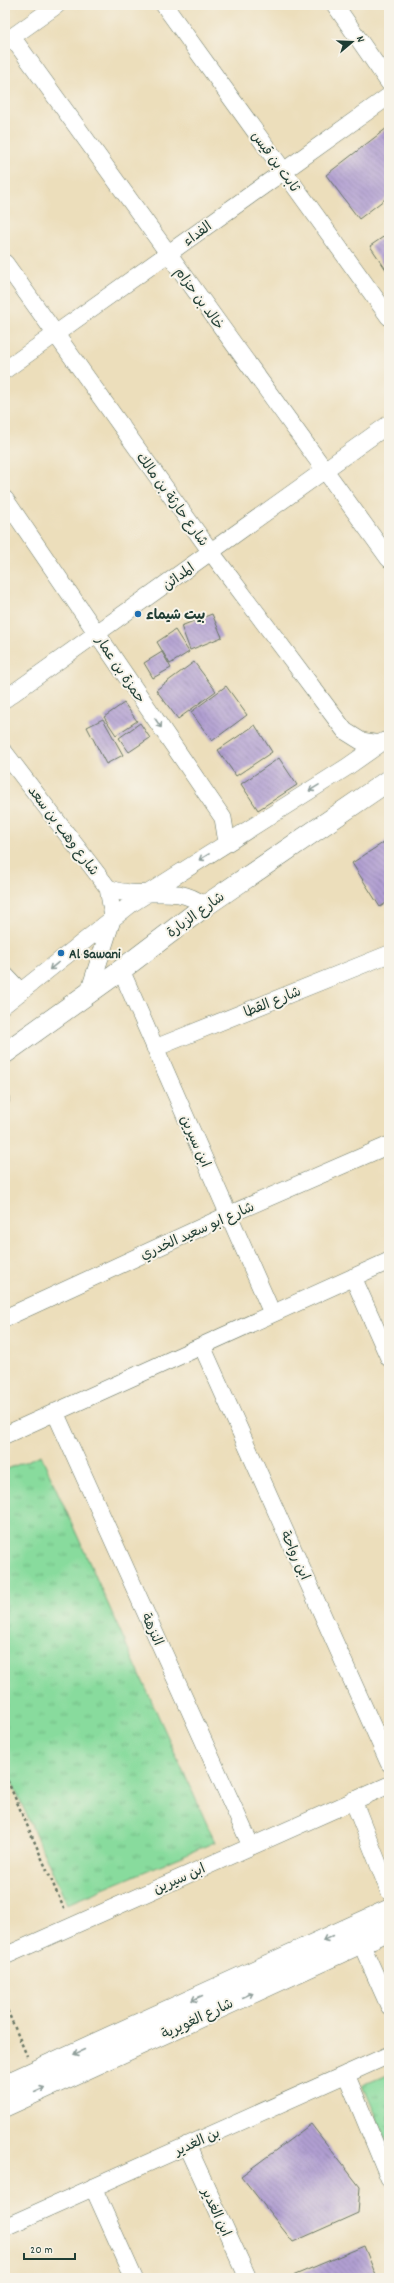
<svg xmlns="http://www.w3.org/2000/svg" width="394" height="2283" font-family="Dekko,'Playpen Sans Arabic',sans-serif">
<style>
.park{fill:url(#park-tufts);stroke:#548c68}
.building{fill:url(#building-back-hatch)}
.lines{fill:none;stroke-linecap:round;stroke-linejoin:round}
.service-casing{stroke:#677563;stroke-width:10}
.minor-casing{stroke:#677563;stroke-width:18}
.tertiary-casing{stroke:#677563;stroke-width:22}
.path{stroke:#677563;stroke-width:2.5;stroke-dasharray:3 3;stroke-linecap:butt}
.service{stroke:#fff;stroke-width:9}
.minor{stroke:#fff;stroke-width:17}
.tertiary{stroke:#fff;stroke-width:21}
.oneway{stroke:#8f9e9a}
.poi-dot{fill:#1f6fb2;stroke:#f7f3e8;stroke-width:1.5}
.labels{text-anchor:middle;stroke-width:4;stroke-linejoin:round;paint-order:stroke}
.street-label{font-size:14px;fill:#1f3d34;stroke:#f7f3e8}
.poi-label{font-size:14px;font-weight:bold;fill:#1f3d34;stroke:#f7f3e8;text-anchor:start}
</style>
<defs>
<pattern id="park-tufts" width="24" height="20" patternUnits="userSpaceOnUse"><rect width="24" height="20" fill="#88db9d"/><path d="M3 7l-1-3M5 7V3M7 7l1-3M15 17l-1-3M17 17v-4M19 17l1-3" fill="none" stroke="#6fb381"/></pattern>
<pattern id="building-back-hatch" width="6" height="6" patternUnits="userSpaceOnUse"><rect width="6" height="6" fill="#b19fd1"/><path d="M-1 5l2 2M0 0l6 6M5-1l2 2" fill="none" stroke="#8f83aa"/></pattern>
</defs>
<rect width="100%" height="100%" fill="#f7f3e8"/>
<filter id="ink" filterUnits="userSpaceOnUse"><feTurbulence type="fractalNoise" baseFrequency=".025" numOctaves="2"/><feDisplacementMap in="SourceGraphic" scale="8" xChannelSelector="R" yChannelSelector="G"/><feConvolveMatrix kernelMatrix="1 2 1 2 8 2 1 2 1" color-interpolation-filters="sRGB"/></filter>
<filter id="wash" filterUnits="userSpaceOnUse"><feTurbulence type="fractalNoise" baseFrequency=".012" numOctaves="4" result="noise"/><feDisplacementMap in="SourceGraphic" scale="16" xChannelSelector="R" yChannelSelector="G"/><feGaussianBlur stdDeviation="0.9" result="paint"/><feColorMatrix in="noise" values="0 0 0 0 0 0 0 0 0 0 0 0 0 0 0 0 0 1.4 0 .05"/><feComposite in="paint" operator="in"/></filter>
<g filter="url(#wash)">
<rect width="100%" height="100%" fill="#ecdebb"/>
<path class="park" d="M41 1455 215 1842 67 1904 5 1767V1470Z
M389 2074V2147L363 2085Z"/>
<g id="blocks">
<path class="building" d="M387 128 389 131V196L359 219 326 175Z
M389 233V274L370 246Z
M212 614 222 637 190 650 181 626Z
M175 630 189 652 170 664 157 642Z
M162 652 171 668 153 678 144 663Z
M194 662 216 691 178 719 156 690Z
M226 686 247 715 212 741 191 712Z
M124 703 137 721 116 735 104 717Z
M103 719 123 755 106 764 87 727Z
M140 723 150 738 129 752 119 738Z
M255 725 272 752 236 776 218 750Z
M279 758 297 785 258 810 241 784Z
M389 839V901L380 907 352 863Z
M311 2124 360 2187 358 2213 293 2242 241 2176Z
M364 2246 377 2278H288Z"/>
</g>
</g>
<g filter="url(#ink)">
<use href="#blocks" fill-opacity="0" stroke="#677563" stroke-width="1"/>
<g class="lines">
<defs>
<path id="service" d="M5 1099V1100"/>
<path id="minor" d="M164 5 389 317
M335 5 389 83
M12 37 389 559
M5 42 57 5
M5 263 211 552 345 731 361 741 380 744
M5 370 389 96
M5 499 223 818 227 843
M5 699 389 424
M5 753 108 888 113 917 89 992
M108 888C143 902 173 881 205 906
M121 970 272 1313
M5 975 21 992
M5 1004 131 904 347 767 384 741
M155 1048 389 954
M353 1277 389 1358
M5 1318 228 1215 389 1145
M202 1346 389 1763
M55 1412 251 1846
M5 1435 389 1261
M353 1800 389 1891
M356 1932 389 2006
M5 1956 389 1785
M346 2074 389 2178
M187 2145 248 2278
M93 2187 134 2278
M5 2227 389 2055"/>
<path id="tertiary" d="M5 1053 121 970 205 906 389 780
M5 2085 389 1910
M5 2106 389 1930"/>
</defs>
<use href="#service" class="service-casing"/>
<use href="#minor" class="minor-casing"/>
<use href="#tertiary" class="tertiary-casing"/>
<path class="path" d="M5 1775 65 1911
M5 2005 27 2056"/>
<use href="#service" class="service"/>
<use href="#minor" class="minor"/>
<use href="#tertiary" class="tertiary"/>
</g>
<defs><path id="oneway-shaft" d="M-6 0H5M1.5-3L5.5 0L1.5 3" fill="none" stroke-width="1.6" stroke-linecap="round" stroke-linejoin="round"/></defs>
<g class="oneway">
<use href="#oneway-shaft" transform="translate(158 723) rotate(56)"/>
<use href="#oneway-shaft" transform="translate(314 788) rotate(148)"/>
<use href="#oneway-shaft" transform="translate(204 857) rotate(148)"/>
<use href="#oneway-shaft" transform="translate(54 966) rotate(141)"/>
<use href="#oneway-shaft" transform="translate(328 1938) rotate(155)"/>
<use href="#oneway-shaft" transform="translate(248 1995) rotate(-25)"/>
<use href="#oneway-shaft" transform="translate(197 1998) rotate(155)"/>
<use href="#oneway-shaft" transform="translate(79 2052) rotate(155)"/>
<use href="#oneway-shaft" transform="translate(40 2090) rotate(-25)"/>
</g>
</g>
<g class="poi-dot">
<circle cx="138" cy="614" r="4"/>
<circle cx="61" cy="953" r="4"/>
</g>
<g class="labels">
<g class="street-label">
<text transform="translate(276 161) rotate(54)" y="5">ثابت بن قيس</text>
<text transform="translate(197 233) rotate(-36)" y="5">الفداء</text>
<text transform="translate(200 298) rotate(54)" y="5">خالد بن حزام</text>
<text transform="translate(173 499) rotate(54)" y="5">شارع حارثة بن مالك</text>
<text transform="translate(178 576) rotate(-36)" y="5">المدائن</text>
<text transform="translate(121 669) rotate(56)" y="5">حمزة بن عمار</text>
<text transform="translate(64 830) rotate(53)" y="5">شارع وهب بن سعد</text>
<text transform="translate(195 914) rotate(-36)" y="5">شارع الزبارة</text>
<text transform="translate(272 1001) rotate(-22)" y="5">شارع القطا</text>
<text transform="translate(196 1141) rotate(66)" y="5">ابن سيرين</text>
<text transform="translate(197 1230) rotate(-24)" y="5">شارع ابو سعيد الخدري</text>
<text transform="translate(296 1555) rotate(66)" y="5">ابن رواحة</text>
<text transform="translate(153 1629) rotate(66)" y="5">النزهة</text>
<text transform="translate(179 1878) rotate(-24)" y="5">ابن سيرين</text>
<text transform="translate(197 2018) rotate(-25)" y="5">شارع الغويرية</text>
<text transform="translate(197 2141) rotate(-24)" y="5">بن الغدير</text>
<text transform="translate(217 2212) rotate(65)" y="5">ابن الغدير</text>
</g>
<g class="poi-label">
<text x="146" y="619">بيت شيماء</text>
<text x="69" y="958">Al Sawani</text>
</g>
</g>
<rect width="394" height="2283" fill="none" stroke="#f7f3e8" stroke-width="20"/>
<g transform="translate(352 42) rotate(71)" stroke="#f7f3e8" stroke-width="3" paint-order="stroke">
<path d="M0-3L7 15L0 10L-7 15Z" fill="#1f3d34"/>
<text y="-6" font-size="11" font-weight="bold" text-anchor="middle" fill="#1f3d34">N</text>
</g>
<path d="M24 2253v6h51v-6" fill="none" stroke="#1f3d34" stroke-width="2"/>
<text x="30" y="2253" font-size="12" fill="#1f3d34" stroke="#f7f3e8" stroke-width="3" paint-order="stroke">20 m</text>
</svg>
